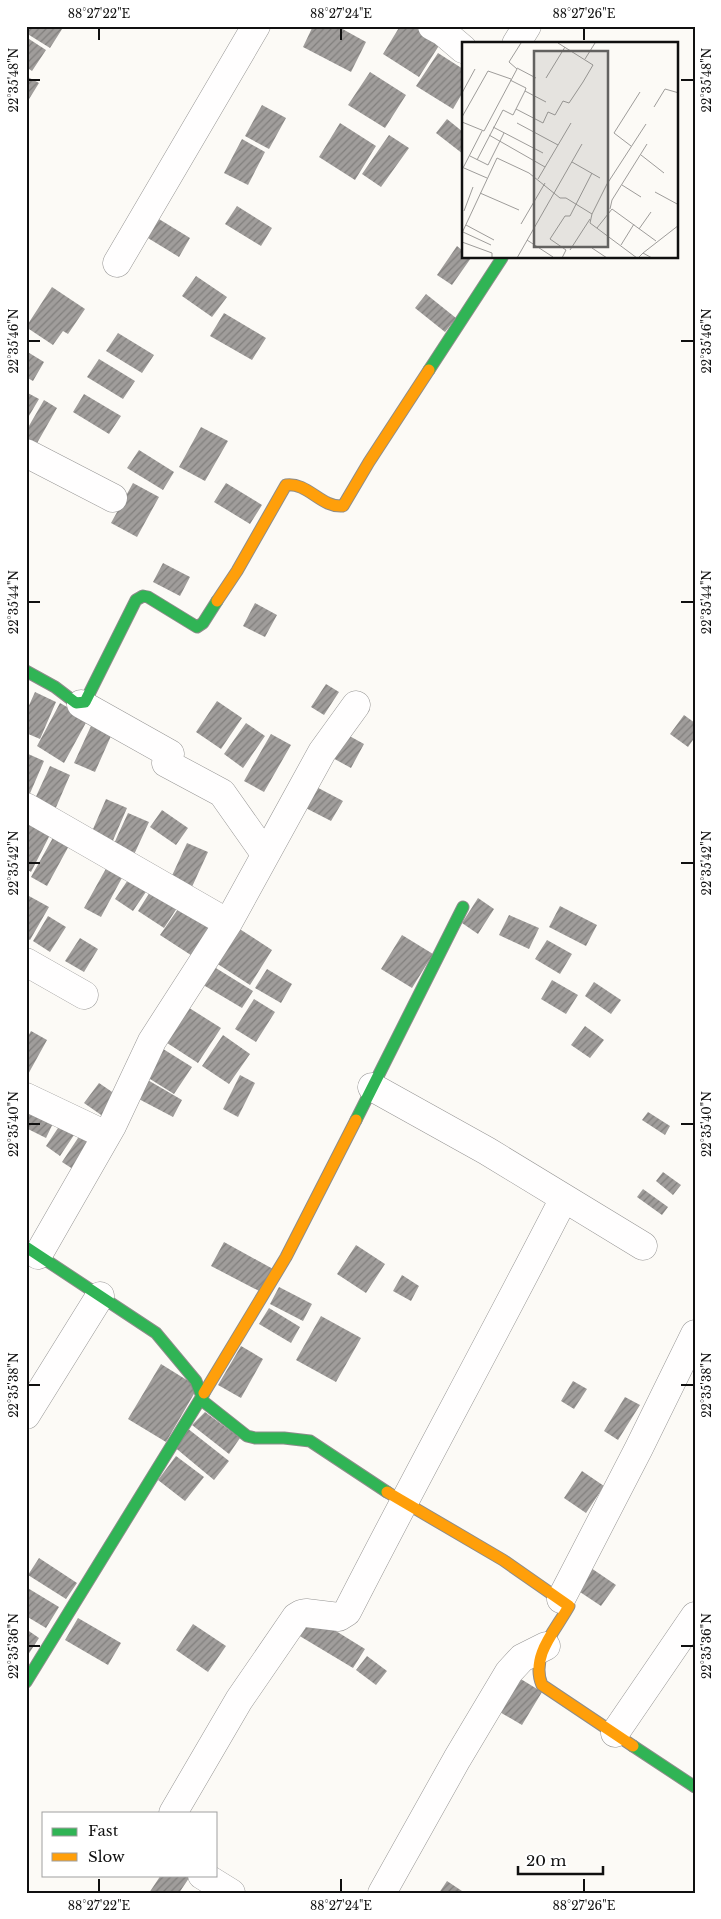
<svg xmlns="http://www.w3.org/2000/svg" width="721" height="1919" font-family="'Libre Baskerville',serif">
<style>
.building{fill:url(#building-hatch)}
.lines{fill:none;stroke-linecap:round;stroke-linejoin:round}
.street-casing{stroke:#969594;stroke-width:29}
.fast-casing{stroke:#8d8c8a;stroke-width:13}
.slow-casing{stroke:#8d8c8a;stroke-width:13}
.street{stroke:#fffefe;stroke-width:28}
.fast{stroke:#30b455;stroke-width:11}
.slow{stroke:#ff9f0a;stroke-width:11}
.ticks{fill:none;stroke:#101010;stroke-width:2}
.inset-road{fill:none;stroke:#9e9c9a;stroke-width:1}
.view{fill:#636260;fill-opacity:0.15;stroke:#636260;stroke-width:2.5}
.inset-edge{fill:none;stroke:#101010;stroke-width:2.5}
.neatline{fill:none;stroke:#101010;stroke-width:2}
.ticks-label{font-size:12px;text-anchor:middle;fill:#101010}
</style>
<defs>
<pattern id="building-hatch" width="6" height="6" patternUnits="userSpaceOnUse" patternTransform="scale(1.25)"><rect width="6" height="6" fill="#a09d9b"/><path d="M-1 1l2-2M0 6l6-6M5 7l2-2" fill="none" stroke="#817f7d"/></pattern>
</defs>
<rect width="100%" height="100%" fill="#fcfaf6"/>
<path class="building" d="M26 26H64L50 48 26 33Z
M313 26H337L366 42 351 72 303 47Z
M400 26H413L440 44 419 77 383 54Z
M26 37 46 50 32 71 26 67Z
M438 53 463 69V92L453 109 416 86Z
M370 72 406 95 385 128 348 105Z
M26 76 39 83 26 104Z
M262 105 286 118 269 149 245 136Z
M447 119 463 132V154L436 133Z
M340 123 376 146 355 180 319 157Z
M389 135 409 148 381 187 362 174Z
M242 139 265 152 248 185 224 173Z
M237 206 272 228 261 246 225 224Z
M154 216 190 238 179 257 143 235Z
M457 246 463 251V258H471L452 285 437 275Z
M196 276 227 297 212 317 182 296Z
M52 287 85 309 68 334 63 331 53 345 26 327Z
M426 294 456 318 445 332 415 308Z
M224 313 266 338 252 360 210 336Z
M118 333 154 355 142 373 106 351Z
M26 351 44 362 33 381 26 377Z
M99 359 135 381 123 399 87 377Z
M26 392 39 399 26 421Z
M84 394 121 416 109 434 73 412Z
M44 400 57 408 36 445 26 439V431Z
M201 427 228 441 205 481 179 467Z
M139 450 174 472 163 490 127 468Z
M133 483 159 497 137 537 111 523Z
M226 483 262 505 250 524 214 502Z
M163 563 190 577 180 596 153 582Z
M255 603 277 615 265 637 243 626Z
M326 684 339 692 324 715 311 707Z
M35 692 56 702 40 739 26 733V712Z
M217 701 242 718 221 749 196 732Z
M60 703 88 719 64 763 37 746Z
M684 715 695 723V737L688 747 670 734Z
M246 723 265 736 243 768 224 754Z
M91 726 111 736 95 772 74 763Z
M344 733 364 744 351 768 331 757Z
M271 734 291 745 264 792 244 781Z
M26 753 44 761 28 798 26 797Z
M50 766 70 775 54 812 33 803Z
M307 782 343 801 331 821 296 803Z
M106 799 127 808 111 845 90 836Z
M162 810 188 828 176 845 150 827Z
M128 813 149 822 132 859 111 850Z
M26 815 53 829 31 872 26 869Z
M55 834 71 842 47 886 31 877Z
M187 843 208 852 191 889 170 880Z
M108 865 124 874 101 917 84 908Z
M134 871 152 883 133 911 115 899Z
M155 884 181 902 164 928 138 911Z
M29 896 49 907 30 940 26 938V900Z
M478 898 494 909 478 934 462 923Z
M183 902 222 929 200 961 160 935Z
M560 906 597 925 586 946 549 927Z
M509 915 539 928 529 949 499 935Z
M48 916 66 927 50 952 33 941Z
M235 926 272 950 250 985 213 961Z
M402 935 433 954 412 988 381 969Z
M80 938 98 949 84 972 65 961Z
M547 940 572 954 560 974 535 959Z
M211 965 253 991 242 1008 200 983Z
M267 969 292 984 281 1003 255 988Z
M552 980 578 995 566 1014 541 999Z
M594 982 621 1000 611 1014 585 996Z
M254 999 275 1012 256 1042 235 1029Z
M183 1004 221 1028 198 1063 161 1039Z
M585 1026 604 1040 590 1058 571 1045Z
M31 1031 47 1040 26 1078V1040Z
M223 1035 250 1054 229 1084 202 1066Z
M160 1047 192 1067 174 1094 142 1074Z
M240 1075 255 1083 238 1117 223 1109Z
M146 1079 182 1100 173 1117 135 1097Z
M99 1083 118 1096 104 1117 84 1103Z
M26 1102 56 1117 46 1138 26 1128Z
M648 1112 670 1126 665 1135 642 1120Z
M64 1119 78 1129 60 1156 46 1146Z
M84 1129 101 1140 79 1173 62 1162Z
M663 1172 681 1185 673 1195 656 1181Z
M643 1189 668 1207 662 1215 637 1197Z
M224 1242 273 1269 261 1292 211 1266Z
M356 1245 385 1264 366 1293 337 1274Z
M402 1275 419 1286 411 1301 393 1291Z
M279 1287 312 1304 303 1321 270 1304Z
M269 1308 300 1327 291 1343 259 1324Z
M321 1316 361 1338 336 1382 296 1360Z
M241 1346 263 1359 241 1398 218 1385Z
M161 1364 198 1387 166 1442 128 1419Z
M573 1381 587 1389 574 1409 561 1401Z
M625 1397 640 1405 618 1440 604 1431Z
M205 1412 240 1438 229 1454 192 1425Z
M187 1428 229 1461 214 1480 172 1445Z
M176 1456 204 1477 185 1501 158 1480Z
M582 1471 604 1486 586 1513 564 1498Z
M39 1558 77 1583 66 1599 28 1575Z
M591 1568 616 1585 601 1606 577 1590Z
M26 1587 59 1607 46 1628 26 1616Z
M310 1615 365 1649 353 1668 298 1635Z
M78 1618 121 1643 108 1665 65 1640Z
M193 1624 226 1646 208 1672 176 1650Z
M26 1629 39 1638 26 1658Z
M367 1656 387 1671 376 1685 356 1670Z
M511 1673 542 1692 522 1725 491 1707Z
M161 1875H191L179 1893H149Z
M447 1881 465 1893H439Z"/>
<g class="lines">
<defs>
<path id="street" d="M432 26 443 32 463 49
M516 44 527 26
M117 263 256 26
M26 453 113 498
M81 704 170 754
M166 763 222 793 265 854
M26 807 228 923
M26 962 84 995
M372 1087 487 1151 643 1246
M26 1097 106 1135
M38 1255 112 1126 152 1041 228 923 322 752 356 705
M26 1415 100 1296
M561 1599 639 1448 695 1334
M615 1733 695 1616
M173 1813 239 1700 296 1617 301 1614 306 1613 339 1617 347 1612C418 1473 493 1337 564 1198
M202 1875 231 1893
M382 1893 457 1759 509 1672 522 1658 546 1646"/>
<path id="fast" d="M429 370 502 258
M26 671 55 687 76 703 85 702 136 600 143 596 148 597 197 627 203 623 217 601
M356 1120 463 907
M26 1247 156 1333 196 1381 204 1402 247 1436 255 1438H284L310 1441 387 1492
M26 1682 204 1393
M633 1746 695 1787"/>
<path id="slow" d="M217 601 237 571 286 485C308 482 321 508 343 506L369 462 429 370
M204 1393 286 1257 356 1120
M387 1492 503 1560 569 1606C556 1630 530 1656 542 1685L633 1746"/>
</defs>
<use href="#street" class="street-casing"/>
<use href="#fast" class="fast-casing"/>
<use href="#slow" class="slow-casing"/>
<use href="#street" class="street"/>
<use href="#fast" class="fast"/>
<use href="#slow" class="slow"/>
</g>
<path class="ticks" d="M99 28V40M341 28V40M584 28V40M28 80H40M681 80H694M28 341H40M681 341H694M28 602H40M681 602H694M28 863H40M681 863H694M28 1124H40M681 1124H694M28 1385H40M681 1385H694M28 1646H40M681 1646H694M99 1879V1892M341 1879V1892M584 1879V1892"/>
<g transform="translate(462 42)">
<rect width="216" height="216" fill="#fcfaf6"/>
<path class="inset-road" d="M123 17 133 1M55 26 74 36M84 36 103 5M63 49 84 60M0 51 13 27M192 65 203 47 217 51M54 67 81 81 86 70 93 73 101 59 107 61 121 40 131 23 96 1M0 75 26 29 49 37M0 80 22 89 55 27 47 20 59 1M55 81 96 103M31 85 81 111M27 93 83 125M169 104 152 91 178 50M179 113 202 131M8 114 26 123M15 118 41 68 51 73 63 49 64 46 48 38M110 120 138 136M26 123 42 91M2 126 25 136M0 128 20 89M76 137 109 81M160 143 179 155M193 150 217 163M18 151 57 168M148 167 150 158 185 102M2 169 11 145M130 172 145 142 184 82M59 182 83 141M4 183 32 198M135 186 150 167 194 199M177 187 189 170M1 190 29 203M0 191 35 116 67 131 98 156H104L130 172 128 181 175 216M65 198 91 215M0 200 30 211V216M159 203 172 182M130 206 145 216M108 208 128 177M181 211 217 183M55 216 120 102M100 216 104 208 88 197 103 174H108L130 131M176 216 181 211 190 216"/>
<path class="view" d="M72 9H146V205H72Z"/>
<rect width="216" height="216" class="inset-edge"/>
</g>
<rect width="721" height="1919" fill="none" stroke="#ffffff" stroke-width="55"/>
<rect x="42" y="1812" width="175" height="65" fill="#ffffff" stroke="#9f9f9f"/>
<rect x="52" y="1828" width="25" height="8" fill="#30b455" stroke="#9f9f9f"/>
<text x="88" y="1836" font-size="15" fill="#101010">Fast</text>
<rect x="52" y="1853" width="25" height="8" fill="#ff9f0a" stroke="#9f9f9f"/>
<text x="88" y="1862" font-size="15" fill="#101010">Slow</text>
<path d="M518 1866v8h85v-8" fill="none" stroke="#101010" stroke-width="2.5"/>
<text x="526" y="1866" font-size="15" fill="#101010" stroke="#ffffff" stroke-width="4" paint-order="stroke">20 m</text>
<rect x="28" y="28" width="666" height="1864" class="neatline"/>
<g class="ticks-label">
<text x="99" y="18">88°27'22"E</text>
<text x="341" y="18">88°27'24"E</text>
<text x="584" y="18">88°27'26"E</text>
<text transform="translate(14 80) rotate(-90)" y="4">22°35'48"N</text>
<text transform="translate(707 80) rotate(-90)" y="4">22°35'48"N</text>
<text transform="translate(14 341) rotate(-90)" y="4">22°35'46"N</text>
<text transform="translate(707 341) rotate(-90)" y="4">22°35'46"N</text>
<text transform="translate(14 602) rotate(-90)" y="4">22°35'44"N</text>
<text transform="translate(707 602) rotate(-90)" y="4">22°35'44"N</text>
<text transform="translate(14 863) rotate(-90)" y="4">22°35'42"N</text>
<text transform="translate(707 863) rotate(-90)" y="4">22°35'42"N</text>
<text transform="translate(14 1124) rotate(-90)" y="4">22°35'40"N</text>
<text transform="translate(707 1124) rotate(-90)" y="4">22°35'40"N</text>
<text transform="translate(14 1385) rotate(-90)" y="4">22°35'38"N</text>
<text transform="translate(707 1385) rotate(-90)" y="4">22°35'38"N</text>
<text transform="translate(14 1646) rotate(-90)" y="4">22°35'36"N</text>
<text transform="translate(707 1646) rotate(-90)" y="4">22°35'36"N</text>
<text x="99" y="1910">88°27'22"E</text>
<text x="341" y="1910">88°27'24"E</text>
<text x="584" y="1910">88°27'26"E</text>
</g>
</svg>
